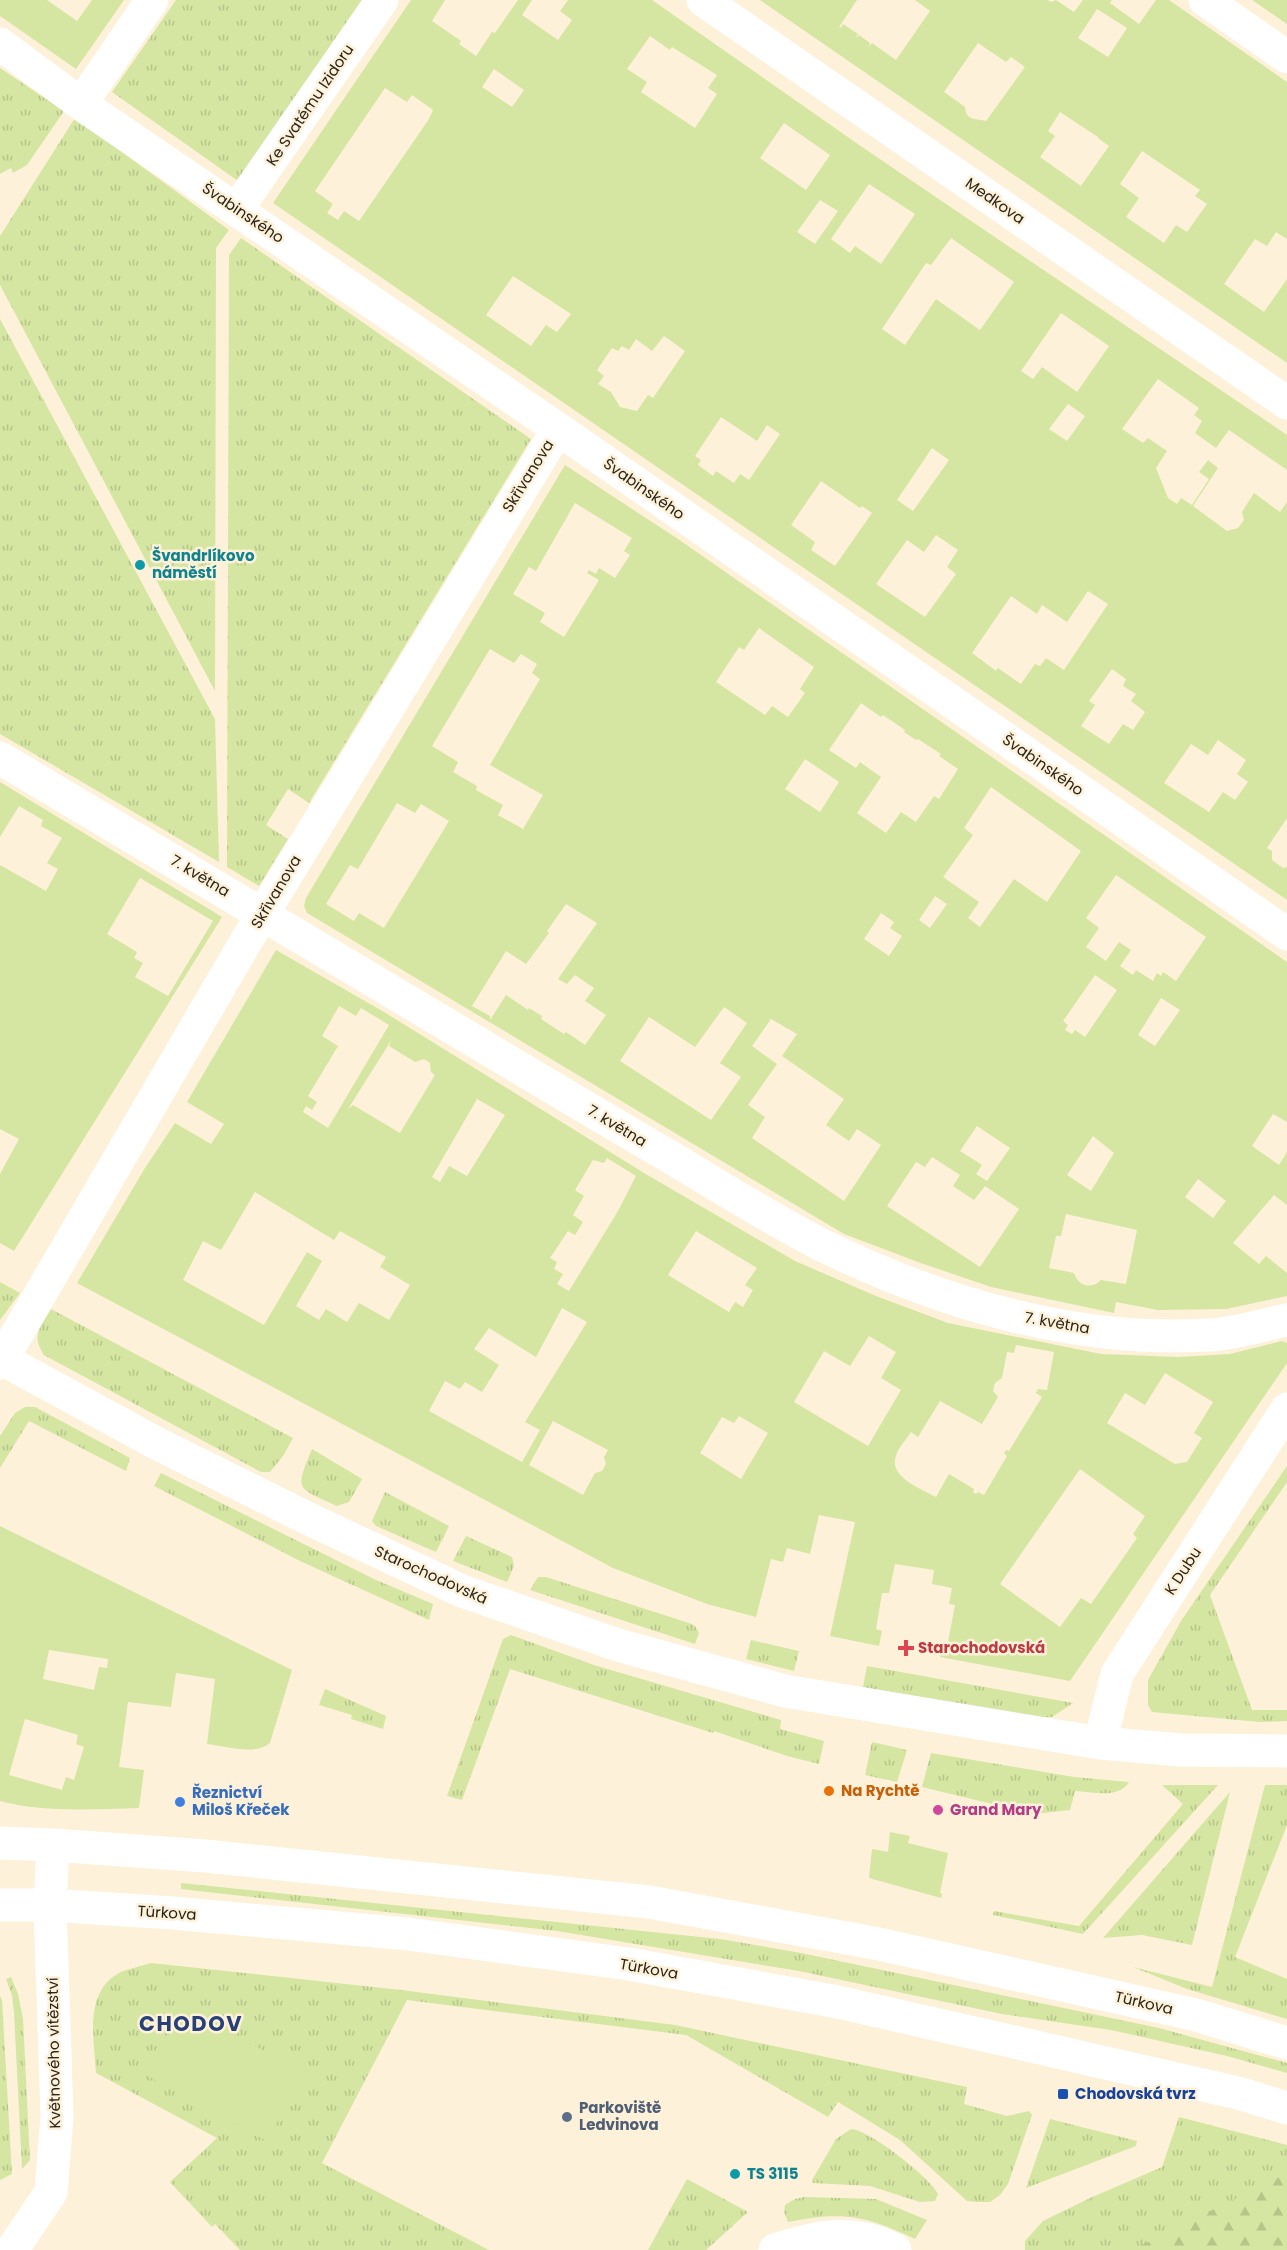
<svg xmlns="http://www.w3.org/2000/svg" width="1287" height="2250" font-family="Poppins,sans-serif">
<style>
.grass{fill:url(#grass-tufts)}
.forest{fill:url(#forest-firs)}
.garden{fill:#d4e6a1;fill-rule:evenodd}
.lines{fill:none;stroke-linecap:round;stroke-linejoin:round}
.street{stroke:#fff;stroke-width:33}
.secondary{stroke:#fff;stroke-width:33}
.culture-dot{fill:#0f9aa8;stroke:#fef1d9;stroke-width:2}
.health-dot{fill:#e0444e;stroke:#fef1d9;stroke-width:2}
.food-dot{fill:#e8710a;stroke:#fef1d9;stroke-width:2}
.shop-dot{fill:#3f7fe0;stroke:#fef1d9;stroke-width:2}
.hotel-dot{fill:#d1479c;stroke:#fef1d9;stroke-width:2}
.transit-dot{fill:#1a4fb4;stroke:#fef1d9;stroke-width:2}
.service-dot{fill:#5c6f8a;stroke:#fef1d9;stroke-width:2}
.labels{text-anchor:middle;stroke-width:5;stroke-linejoin:round;paint-order:stroke}
.street-label{font-size:15px;fill:#292318;stroke:#fef1d9}
.culture-label{font-size:15px;font-weight:bold;fill:#0d838f;stroke:#fef1d9;text-anchor:start}
.health-label{font-size:15px;font-weight:bold;fill:#be3a42;stroke:#fef1d9;text-anchor:start}
.food-label{font-size:15px;font-weight:bold;fill:#c56008;stroke:#fef1d9;text-anchor:start}
.shop-label{font-size:15px;font-weight:bold;fill:#366cbe;stroke:#fef1d9;text-anchor:start}
.hotel-label{font-size:15px;font-weight:bold;fill:#b23c85;stroke:#fef1d9;text-anchor:start}
.transit-label{font-size:15px;font-weight:bold;fill:#164399;stroke:#fef1d9;text-anchor:start}
.service-label{font-size:15px;font-weight:bold;fill:#4e5e75;stroke:#fef1d9;text-anchor:start}
.district-label{font-size:21px;font-weight:bold;letter-spacing:1.5px;fill:#274178;stroke:#fef1d9}
</style>
<defs>
<pattern id="grass-tufts" width="24" height="20" patternUnits="userSpaceOnUse" patternTransform="scale(1.5)"><rect width="24" height="20" fill="#d4e6a1"/><path d="M3 7l-1-3M5 7V3M7 7l1-3M15 17l-1-3M17 17v-4M19 17l1-3" fill="none" stroke="#b6c58a"/></pattern>
<pattern id="forest-firs" width="22" height="20" patternUnits="userSpaceOnUse" patternTransform="scale(1.5)"><rect width="22" height="20" fill="#d4e6a1"/><path d="M5 1l3.5 6h-7zM16 11l3.5 6h-7z" fill="#b6c58a"/></pattern>
</defs>
<rect width="100%" height="100%" fill="#fef1d9"/>
<path class="grass" d="M176 0H362L238 181 112 92Z
M0 68 64 111 27 165 13 173 11 168 0 174Z
M75 118 229 230 216 248 215 691 0 285V236Z
M241 238 531 439 309 803 288 789 266 825 288 839 259 886 227 867 229 255Z
M0 319 215 719 219 862 0 734Z
M0 1282 20 1293 0 1320Z
M51 1309 293 1438 283 1456 270 1472H261L44 1355C31 1336 40 1327 51 1309Z
M25 1407H35L130 1458 126 1471 29 1421 0 1468V1436L15 1413Z
M312 1449 362 1479 349 1502 337 1506C297 1487 294 1492 312 1449Z
M1287 1466V1482L1210 1595 1252 1710H1287V1721L1260 1722 1152 1712 1148 1705V1680L1181 1621Z
M161 1473 376 1580 433 1604 429 1620 300 1561 154 1486Z
M385 1492 449 1526 436 1552 376 1526 372 1521Z
M466 1536 512 1557 514 1566 507 1582 453 1561Z
M538 1577H546L689 1623 695 1626 699 1633 695 1644 530 1590Z
M511 1635 594 1665 781 1720 780 1729 824 1741 819 1764 787 1756 714 1731 713 1733 510 1669 462 1800 447 1796 503 1639Z
M751 1640 799 1651 794 1671 746 1659Z
M867 1666 1073 1703 1052 1717 1038 1718 863 1687Z
M325 1689 386 1716 383 1729 351 1719 352 1715 319 1705Z
M872 1742 907 1750 897 1782 865 1775Z
M931 1753 1074 1777 1129 1782C1119 1799 1094 1792 1075 1791L1070 1810 1034 1814 922 1787Z
M1162 1785H1218L1083 1934 993 1915 994 1911 1079 1926 1183 1804Z
M1265 1785H1287V1825L1235 1957 1287 1979V2019L1187 1989 1133 1967 1212 1987Z
M1230 1792 1192 1945 1142 1935 1103 1938Z
M181 1883 720 1939 801 1953 1159 2028 1287 2063V2073L1227 2056 1111 2030 1002 2014 799 1971 557 1931 181 1889Z
M151 1963 401 1990 675 2025 967 2087 964 2104 1007 2116 1029 2111 1032 2115 1008 2184 1000 2195 990 2202H977L967 2201 900 2140 838 2102 828 2117 686 2035 407 2000 322 2163 489 2250H240L215 2224 212 2227 170 2182 217 2138 96 2073C94 2038 83 1989 123 1971 132 1968 142 1966 151 1963Z
M11 1977 18 1994 23 2019 30 2160 22 2169 14 2013 12 1995 6 1979Z
M0 1996 2 2000 12 2174 0 2180Z
M1179 2117 1287 2145V2250H1025V2241L1043 2221 1090 2198 1162 2167Z
M1050 2119 1137 2141 1136 2146 1026 2188Z
M851 2129C868 2129 931 2178 938 2194L935 2201 920 2202 870 2186 813 2183 812 2180 836 2139Z
M687 2179 748 2212 706 2250H648Z
M804 2197 876 2199 927 2220 915 2239C865 2215 842 2211 788 2222L784 2212 785 2205 795 2199Z"/>
<path class="forest" d="M1287 2173V2250H1133L1134 2249Z"/>
<path class="garden" d="M0 0H47L77 21 92 0H124L76 69 0 16Z
M411 0H445L432 21 461 41 459 44 476 56 492 32 495 33 518 0H532L522 15 558 40 572 20 560 11 568 0H652L865 149 1287 435V470L1229 430 1216 448 1195 433 1202 421 1194 415 1199 408 1158 379 1122 429 1143 443 1148 438 1167 451 1156 468 1168 498 1177 504 1181 498 1192 505 1209 479 1199 472 1208 460 1218 468 1193 506 1227 531 1238 528 1244 520 1242 512 1254 493 1280 512 1287 502V818L1267 848 1272 851V860L1283 868 1287 867V900L273 203ZM650 36 670 50 672 47 717 75 708 88 717 94 695 128 641 92 647 82 627 69ZM494 69 524 90 512 107 482 87ZM385 88 407 102 412 95 433 110 429 119 359 221 344 211 338 220 327 213 333 204 315 191ZM784 123 830 155 806 190 760 158ZM869 184 915 214 881 264 855 246 850 253 831 239ZM820 200 838 211 815 244 797 232ZM951 238 1014 282 980 330 936 299 905 345 882 329 926 263 931 265ZM513 276 571 314 557 332 546 325 531 346 486 315ZM1061 313 1109 346 1077 392 1042 367 1033 379 1021 371ZM664 336 685 351 653 398 648 395 637 411 620 407 611 392 598 384 604 376 597 370 612 348 618 351 622 346 629 350 636 339 652 351ZM1068 404 1085 416 1067 441 1049 429ZM721 417 757 441 767 425 780 434 749 480 740 474 734 483 716 471 713 476 698 465 701 460 695 456ZM932 448 949 460 913 511 897 500ZM821 481 860 508 862 506 872 513 835 566 811 550 815 542 791 525ZM936 535 958 550 947 567 956 574 925 617 876 584 907 540 924 552ZM1088 591 1108 604 1064 670 1046 658 1040 666 1035 664 1021 684 998 668 996 671 972 653 1011 596 1037 614 1042 605 1067 622ZM1112 669 1126 679 1123 686 1136 694 1131 701 1145 712 1133 730 1123 724 1109 744 1081 726 1095 705 1089 701ZM1218 740 1246 760 1237 774 1248 782 1235 800 1223 792 1209 812 1164 783 1191 744 1208 755Z
M760 0H857L839 27 841 28 843 24 858 34 855 38 859 35 870 43 868 47 872 43 896 60 930 11 915 0H1048L1051 2 1056 0 1074 12 1083 0H1112L1110 3 1139 24 1156 0H1169L1287 82V239L1276 232 1267 246 1255 239 1224 284 1264 312 1287 279V363ZM1097 9 1127 28 1108 57 1078 38ZM978 43 1006 62 1011 57 1025 67 986 121C977 118 966 122 965 107L944 92ZM1060 112 1098 137V138L1109 146 1081 186 1040 157 1055 136 1048 131ZM1142 151 1200 190 1195 196 1207 204 1187 232 1176 225 1164 243 1126 217 1139 198 1120 184Z
M1252 0H1287V24Z
M565 465 678 539 1287 962V1122L1273 1114 1252 1146 1279 1165 1287 1152V1205L1274 1195 1233 1243 1259 1264 1266 1256 1287 1273V1296L1226 1309 1158 1310 1116 1302 1114 1313 991 1287 918 1262 844 1234 307 913 304 906 306 898ZM575 503 632 538 624 551 630 555 615 578 599 568 596 574 589 570 587 573 599 580 564 637 540 622 545 613 513 594 529 567 536 571ZM759 628 814 667 800 689 805 693 788 717 772 706 765 715 716 682 739 647 744 650ZM490 649 514 663 521 654 537 664 532 673 540 679 490 765 543 795 523 829 498 815 503 805 476 790 477 786 453 772 458 762 432 746ZM861 703 881 717 883 715 905 730 904 732 916 740 918 739 941 754 939 756 958 769 939 799 934 796 916 822 901 812 886 833 857 813 881 777 860 762 856 768 829 750ZM805 759 839 782 820 812 785 789ZM991 787 1081 851 1047 902 1014 879 980 927 968 918 979 902 943 877 973 835 964 828ZM397 803 415 813 421 804 449 821 384 928 359 913 354 921 326 904 350 865 358 869ZM1116 875 1206 937 1176 981 1163 972 1161 976 1157 973 1153 981 1136 970 1133 975 1120 966 1131 950 1119 942 1106 961 1086 947 1099 928 1086 918ZM935 896 947 904 930 928 919 920ZM566 904 597 923 558 979 567 984 575 975 594 988 585 1001 606 1015 585 1045 566 1032 564 1034 541 1019 542 1016 529 1008 528 1010 506 995 490 1020V1016L472 1006 506 951 526 964 549 933 547 931ZM881 913 894 922 890 928 902 936 889 956 864 939ZM1095 975 1117 990 1085 1037 1075 1030 1072 1034 1065 1030 1068 1025 1063 1021ZM1161 998 1180 1010 1155 1046 1138 1035ZM724 1007 747 1023 720 1063 741 1077 711 1120 620 1061 649 1017 695 1047ZM771 1019 797 1034 782 1056 844 1099 826 1125 849 1141 857 1129 881 1145 844 1201 752 1138 765 1117 748 1105 777 1064 752 1046ZM977 1126 1010 1148 987 1181 976 1174 982 1165 960 1151ZM1093 1136 1114 1153 1091 1191 1067 1175ZM932 1157 960 1175 953 1186 974 1200 985 1186 1019 1209 980 1267 887 1206 916 1162 925 1167ZM1198 1179 1226 1201 1213 1218 1185 1197ZM1066 1214 1137 1230 1126 1284 1101 1280C1091 1290 1078 1286 1074 1273L1049 1268 1056 1236H1061Z
M0 782 222 917 14 1251 0 1243V1174L19 1139 0 1129V865L46 891 58 869 47 863 62 838 41 826 43 820 19 806 0 837ZM140 878 213 921 168 996 135 977 143 963 134 958 137 952 107 934Z
M276 950 384 1012 644 1173 795 1261 876 1296 948 1323 1101 1354 1178 1357 1230 1354 1282 1341 1287 1343V1363L1070 1681 940 1657 944 1642H948L955 1605 949 1604 952 1588 932 1584 934 1570 895 1564 889 1593H882L876 1629 882 1631 879 1646 830 1636 855 1522 819 1515 810 1554 787 1548 783 1562 771 1559 756 1617 707 1604 613 1568 77 1283 145 1168 175 1123 211 1144 224 1124 187 1102ZM339 1006 356 1016 361 1008 389 1025 328 1128 303 1112 306 1106 312 1110 317 1102 308 1096 338 1046 322 1036ZM392 1039 389 1046 415 1062 424 1059 430 1063 431 1072 435 1075 400 1133 353 1105 348 1109ZM477 1099 505 1115 467 1176 449 1166 440 1182 432 1177ZM607 1158 636 1176 618 1211 569 1291 557 1284 563 1274 554 1269 557 1262 550 1258 568 1231 575 1235 583 1222 573 1215 584 1196 575 1190 593 1160 604 1163ZM255 1192 334 1240 340 1231 386 1257 380 1267 410 1285 389 1320 359 1303 347 1322 326 1309 319 1320 296 1306 322 1261 307 1252 264 1325 183 1280 203 1241 221 1250ZM696 1231 757 1268 745 1285 753 1290 743 1307 735 1302 729 1312 668 1275ZM562 1308 587 1322 525 1422 540 1430 522 1462 429 1411 445 1381 460 1389 465 1382 482 1392 499 1365 474 1349 489 1328 536 1357ZM869 1336 896 1352 881 1378 901 1390 868 1446 794 1402 824 1351 850 1366ZM1016 1345 1054 1352 1047 1390 1038 1389 1036 1393 1042 1397 1009 1451 1006 1450 1004 1453 1007 1456 984 1495 978 1492 976 1494 973 1492 974 1489 949 1474 936 1497C922 1489 888 1477 896 1456 898 1448 906 1440 911 1432L918 1437 940 1401 982 1424 998 1397 993 1391 995 1383 1002 1378 1007 1352 1014 1353ZM1165 1373 1213 1402 1194 1433 1202 1438 1187 1462 1175 1464 1107 1423 1125 1393 1145 1405ZM739 1416 768 1433 741 1479 700 1453 722 1417 734 1423ZM553 1421 608 1450 604 1457 606 1464 602 1471 595 1473 583 1495 529 1465ZM1080 1469 1145 1516 1133 1534 1137 1538 1091 1604 1081 1598 1060 1627 1000 1584Z
M0 1526 292 1670 270 1743C255 1756 225 1746 207 1744L215 1679 176 1673 171 1707 128 1702 119 1767 144 1770 139 1808C93 1809 45 1813 0 1801ZM49 1650 108 1659 107 1668 99 1667 94 1690 43 1679ZM25 1719 78 1735 76 1744 84 1747 74 1780 66 1777 62 1790 9 1775Z
M890 1832 910 1836 908 1843 948 1853 940 1893H942L941 1898 869 1878 872 1849 888 1852Z
M184 2007 304 2073 267 2141 146 2075Z"/>
<g class="lines">
<path class="street" d="M703 0 1287 403
M1205 0 1287 57
M0 44 81 104 558 429 1287 934
M81 104 152 0
M237 209 382 0
M0 758C170 858 338 961 508 1061 566 1096 624 1130 682 1164 727 1191 773 1220 820 1244 939 1303 1075 1343 1209 1335 1235 1334 1262 1325 1287 1320
M0 1358 156 1443 305 1517 462 1591 618 1645 785 1691 1100 1743 1181 1750 1287 1751
M0 1363 245 943 558 429
M1100 1743 1117 1674 1287 1409
M775 2250C818 2236 852 2228 895 2250"/>
<path class="secondary" d="M0 1843 53 1845 205 1856 649 1902 879 1944 1196 2015 1287 2043
M0 1905H50L172 1913 408 1934 629 1964 838 2002 1238 2093 1287 2108
M12 2250 51 2192 57 2117 50 1905 53 1845"/>
</g>
<g class="culture-dot">
<circle cx="140" cy="565" r="6"/>
<circle cx="735" cy="2174" r="6"/>
</g>
<path class="health-dot" d="M903 1639h6v6h6v6h-6v6h-6v-6h-6v-6h6z"/>
<circle class="food-dot" cx="829" cy="1791" r="6"/>
<circle class="shop-dot" cx="180" cy="1802" r="6"/>
<circle class="hotel-dot" cx="938" cy="1810" r="6"/>
<rect class="transit-dot" x="1057" y="2088" width="12" height="12" rx="3"/>
<circle class="service-dot" cx="567" cy="2117" r="6"/>
<g class="labels">
<g class="street-label">
<text transform="translate(310 105) rotate(-56)" y="5">Ke Svatému Izidoru</text>
<text transform="translate(995 201) rotate(35)" y="5">Medkova</text>
<text transform="translate(243 213) rotate(34)" y="5">Švabinského</text>
<text transform="translate(528 476) rotate(-58)" y="5">Skřivanova</text>
<text transform="translate(644 489) rotate(35)" y="5">Švabinského</text>
<text transform="translate(1043 765) rotate(35)" y="5">Švabinského</text>
<text transform="translate(200 876) rotate(31)" y="5">7. května</text>
<text transform="translate(276 892) rotate(-59)" y="5">Skřivanova</text>
<text transform="translate(617 1126) rotate(31)" y="5">7. května</text>
<text transform="translate(1057 1323) rotate(10)" y="5">7. května</text>
<text transform="translate(1183 1571) rotate(-57)" y="5">K Dubu</text>
<text transform="translate(431 1575) rotate(24)" y="5">Starochodovská</text>
<text transform="translate(167 1913) rotate(4)" y="5">Türkova</text>
<text transform="translate(649 1969) rotate(10)" y="5">Türkova</text>
<text transform="translate(1144 2003) rotate(13)" y="5">Türkova</text>
<text transform="translate(54 2053) rotate(-91)" y="5">Květnového vítězství</text>
</g>
<g class="culture-label">
<text x="152" y="561">Švandrlíkovo<tspan x="152" dy="17">náměstí</tspan></text>
<text x="747" y="2179">TS 3115</text>
</g>
<g class="health-label">
<text x="918" y="1653">Starochodovská</text>
</g>
<g class="food-label">
<text x="841" y="1796">Na Rychtě</text>
</g>
<g class="shop-label">
<text x="192" y="1798">Řeznictví<tspan x="192" dy="17">Miloš Křeček</tspan></text>
</g>
<g class="hotel-label">
<text x="950" y="1815">Grand Mary</text>
</g>
<g class="transit-label">
<text x="1075" y="2099">Chodovská tvrz</text>
</g>
<g class="service-label">
<text x="579" y="2113">Parkoviště<tspan x="579" dy="17">Ledvinova</tspan></text>
</g>
<g class="district-label">
<text x="191" y="2031">CHODOV</text>
</g>
</g>
</svg>
